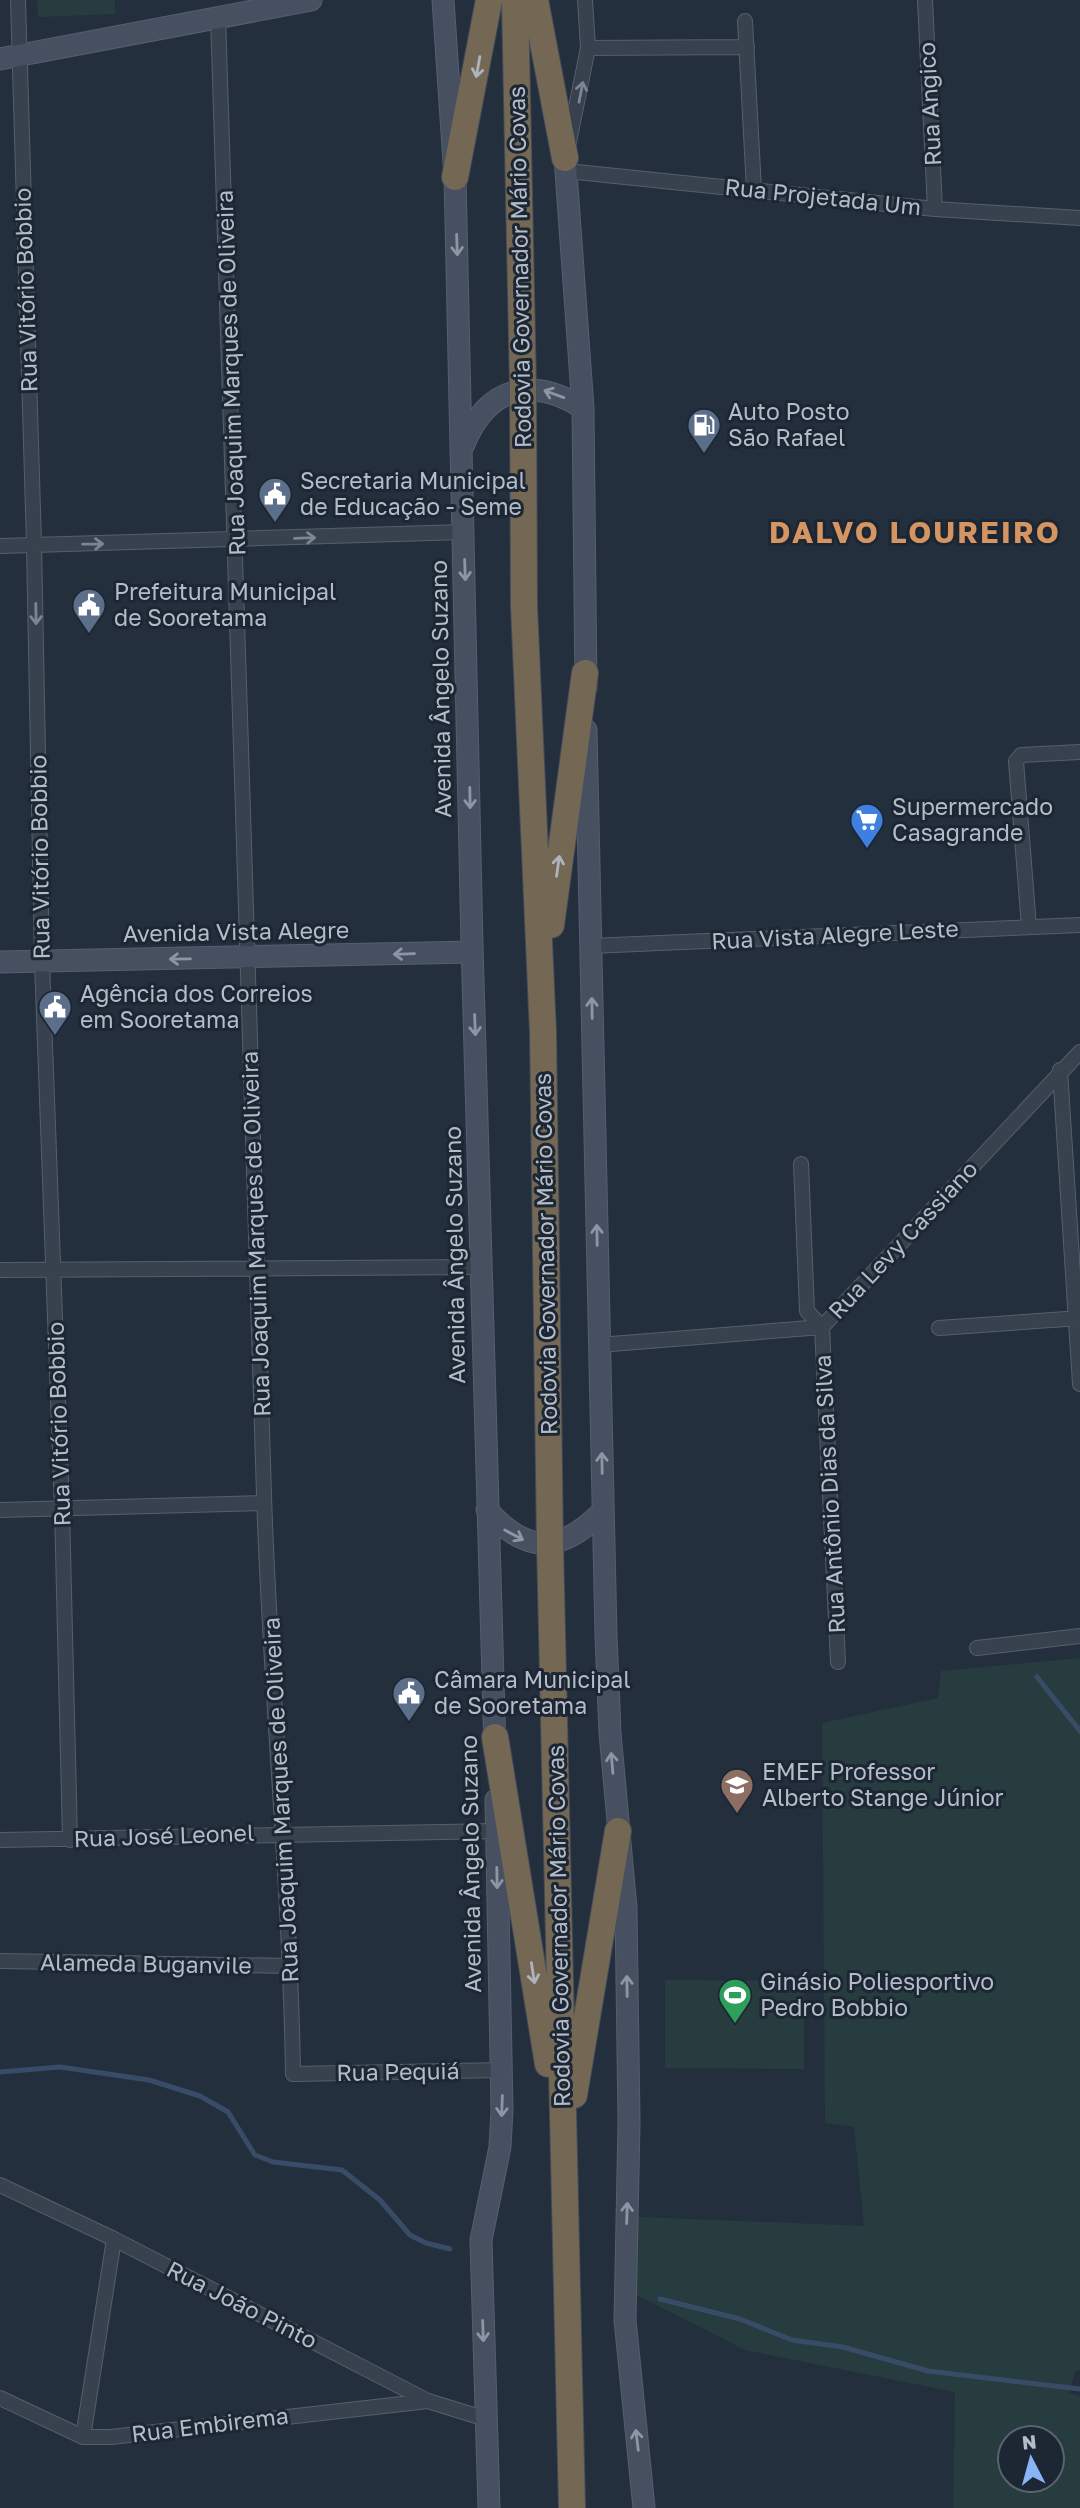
<svg xmlns="http://www.w3.org/2000/svg" width="1080" height="2508" font-family="'Golos Text',sans-serif">
<style>
.green{fill:#263c3f;fill-rule:evenodd}
.lines{fill:none;stroke-linecap:round;stroke-linejoin:round}
.stream{stroke:#394c67;stroke-width:5}
.street-casing{stroke:#565f6c;stroke-width:16}
.secondary-casing{stroke:#565f6c;stroke-width:23}
.highway-casing{stroke:#434c59;stroke-width:28}
.street{stroke:#38414e;stroke-width:14}
.secondary{stroke:#465061;stroke-width:21}
.highway{stroke:#746855;stroke-width:26}
.oneway{stroke:#aeb4bd}
.oneway2{stroke:#7c8592}
.oneway3{stroke:#8e96a5}
.labels{text-anchor:middle;stroke-width:6;stroke-linejoin:round;paint-order:stroke}
.street-label{font-size:23px;fill:#b4bcc9;stroke:#1d2633}
.poi-label{font-size:23px;fill:#b4bcc9;stroke:#1d2633;text-anchor:start}
.district-label{font-size:30px;font-weight:bold;letter-spacing:2px;fill:#d59563;stroke:#1d2633}
</style>
<rect width="100%" height="100%" fill="#242f3e"/>
<path class="green" d="M37 0H115V14L38 17Z
M1080 1658V2370L1075 2372 1069 2393 1080 2396V2508H953L955 2392 745 2350 623 2288 617 2216 864 2226 854 2127 825 2123 822 1723 938 1698 941 1671ZM1010 2438H1052V2480H1010Z
M665 1980 804 1981V2069L665 2068Z"/>
<g class="lines">
<path class="stream" d="M1037 1677 1080 1731
M0 2072 60 2067 149 2080 200 2096 228 2112 255 2155 273 2162 342 2170 380 2200 410 2235 426 2243 450 2249
M660 2299 740 2319 792 2340 843 2347 928 2371 1080 2389"/>
<defs>
<path id="street" d="M18 0 34 545 42 962 62 1509 70 1840
M925 0 935 209
M218 16C236 509 247 1002 264 1495 270 1688 290 1881 293 2074L503 2070
M745 21 754 190
M588 48 747 47
M568 147 588 48 585 0
M567 171 935 209 1080 218
M0 546 464 532
M1029 927 1016 761 1021 755 1080 752
M591 946 1080 925
M1060 1070 1080 1384
M801 1164 807 1311 822 1327 838 1662
M0 1270 482 1267
M939 1328 1080 1318
M599 1345 822 1327 1080 1052
M0 1510 264 1503
M977 1648 1080 1636
M0 1840 497 1831
M0 1961 291 1966
M0 2185 114 2239 428 2401 486 2419
M0 2398 83 2437H111L428 2401
M83 2437 114 2239"/>
<path id="secondary" d="M443 0 455 177 472 944 495 1750
M0 59 311 0
M565 158 583 408 586 688
M464 444C488 386 532 376 583 408
M586 730 606 1635 610 1733 626 1908 629 2123 625 2320 644 2508
M0 962 472 952
M487 1510C527 1555 561 1553 602 1512
M489 2508 481 2240 500 2147 502 2110 496 1800"/>
<path id="highway" d="M515 0 523 388 524 606 543 1032 550 1545 572 2508
M535 0 565 158
M455 177 489 0
M551 925 585 673
M495 1737 548 2064
M574 2095 618 1831"/>
</defs>
<use href="#street" class="street-casing"/>
<use href="#secondary" class="secondary-casing"/>
<use href="#highway" class="highway-casing"/>
<use href="#street" class="street"/>
<use href="#secondary" class="secondary"/>
<use href="#highway" class="highway"/>
</g>
<defs><path id="oneway-shaft" d="M-6 0H5M1.5-3L5.5 0L1.5 3" fill="none" stroke-width="1.6" stroke-linecap="round" stroke-linejoin="round" transform="scale(1.75)"/></defs>
<g class="oneway">
<use href="#oneway-shaft" transform="translate(478 67) rotate(100)"/>
<use href="#oneway-shaft" transform="translate(558 866) rotate(-82)"/>
<use href="#oneway-shaft" transform="translate(533 1973) rotate(81)"/>
</g>
<g class="oneway2">
<use href="#oneway-shaft" transform="translate(581 92) rotate(-79)"/>
<use href="#oneway-shaft" transform="translate(305 538) rotate(-2)"/>
<use href="#oneway-shaft" transform="translate(93 544) rotate(-1)"/>
<use href="#oneway-shaft" transform="translate(36 614) rotate(89)"/>
</g>
<g class="oneway3">
<use href="#oneway-shaft" transform="translate(457 245) rotate(88)"/>
<use href="#oneway-shaft" transform="translate(554 394) rotate(-160)"/>
<use href="#oneway-shaft" transform="translate(465 570) rotate(88)"/>
<use href="#oneway-shaft" transform="translate(470 798) rotate(89)"/>
<use href="#oneway-shaft" transform="translate(404 954) rotate(178)"/>
<use href="#oneway-shaft" transform="translate(180 959) rotate(179)"/>
<use href="#oneway-shaft" transform="translate(592 1008) rotate(-91)"/>
<use href="#oneway-shaft" transform="translate(475 1025) rotate(88)"/>
<use href="#oneway-shaft" transform="translate(597 1235) rotate(-91)"/>
<use href="#oneway-shaft" transform="translate(602 1463) rotate(-91)"/>
<use href="#oneway-shaft" transform="translate(514 1535) rotate(28)"/>
<use href="#oneway-shaft" transform="translate(612 1763) rotate(-95)"/>
<use href="#oneway-shaft" transform="translate(497 1878) rotate(89)"/>
<use href="#oneway-shaft" transform="translate(627 1986) rotate(-91)"/>
<use href="#oneway-shaft" transform="translate(502 2106) rotate(92)"/>
<use href="#oneway-shaft" transform="translate(627 2213) rotate(-88)"/>
<use href="#oneway-shaft" transform="translate(483 2331) rotate(88)"/>
<use href="#oneway-shaft" transform="translate(637 2440) rotate(-97)"/>
</g>
<defs>
<symbol id="fuel-pin" viewBox="-11 -11 22 30"><path d="M0 17L-7.5 6A9.5 9.5 0 1 1 7.5 6Z" fill="#5c6f8a" stroke="#1d2633"/><path d="M-5.5-6h7V0h2V4h1.3V-2.5L3-4.5l.8-.8L6-3V5H2.5V1h-1V6h-7ZM-4.2-4.7v3.2H.2V-4.7Z" fill="#fff"/></symbol>
<symbol id="civic-pin" viewBox="-11 -11 22 30"><path d="M0 17L-7.5 6A9.5 9.5 0 1 1 7.5 6Z" fill="#5c6f8a" stroke="#1d2633"/><path d="M-.6-6.5H3V-4.5H.6V-3L4-1V1h2V6H-6V1h2V-1L-.6-3ZM-1.2 2.5V6h2.4V2.5Z" fill="#fff"/></symbol>
<symbol id="supermarket-pin" viewBox="-11 -11 22 30"><path d="M0 17L-7.5 6A9.5 9.5 0 1 1 7.5 6Z" fill="#3f7fe0" stroke="#1d2633"/><path d="M-6-5.5h2.5l.6 2H6L4.5 2H-2.5L-4.4-4H-6ZM-1.5 3.2a1.3 1.3 0 1 0 .1 0ZM3 3.2a1.3 1.3 0 1 0 .1 0Z" fill="#fff"/></symbol>
<symbol id="school-pin" viewBox="-11 -11 22 30"><path d="M0 17L-7.5 6A9.5 9.5 0 1 1 7.5 6Z" fill="#8d6e63" stroke="#1d2633"/><path d="M0-5L7-2L0 1L-7-2ZM-4 1L0 2.5L4 1V4Q0 6-4 4Z" fill="#fff"/></symbol>
<symbol id="stadium-pin" viewBox="-11 -11 22 30"><path d="M0 17L-7.5 6A9.5 9.5 0 1 1 7.5 6Z" fill="#2e9e5b" stroke="#1d2633"/><path d="M0-5a6.5 5 0 1 0 0 10a6.5 5 0 1 0 0-10ZM-3.5-1.8h7v3.6h-7Z" fill="#fff"/></symbol>
</defs>
<g fill-rule="evenodd">
<use href="#fuel-pin" x="685" y="406" width="38" height="52"/>
<use href="#civic-pin" x="256" y="475" width="38" height="52"/>
<use href="#civic-pin" x="70" y="586" width="38" height="52"/>
<use href="#supermarket-pin" x="848" y="801" width="38" height="52"/>
<use href="#civic-pin" x="36" y="988" width="38" height="52"/>
<use href="#civic-pin" x="390" y="1674" width="38" height="52"/>
<use href="#school-pin" x="718" y="1766" width="38" height="52"/>
<use href="#stadium-pin" x="716" y="1976" width="38" height="52"/>
</g>
<g class="labels">
<g class="street-label">
<text transform="translate(930 104) rotate(-93)" y="8">Rua Angico</text>
<text transform="translate(823 197) rotate(6)" y="8">Rua Projetada Um</text>
<text transform="translate(520 267) rotate(-91)" y="8">Rodovia Governador Mário Covas</text>
<text transform="translate(26 290) rotate(-92)" y="8">Rua Vitório Bobbio</text>
<text transform="translate(231 373) rotate(-92)" y="8">Rua Joaquim Marques de Oliveira</text>
<text transform="translate(441 689) rotate(-91)" y="8">Avenida Ângelo Suzano</text>
<text transform="translate(40 857) rotate(-91)" y="8">Rua Vitório Bobbio</text>
<text transform="translate(236 932) rotate(-1)" y="8">Avenida Vista Alegre</text>
<text transform="translate(835 935) rotate(-3)" y="8">Rua Vista Alegre Leste</text>
<text transform="translate(256 1234) rotate(-92)" y="8">Rua Joaquim Marques de Oliveira</text>
<text transform="translate(903 1240) rotate(-47)" y="8">Rua Levy Cassiano</text>
<text transform="translate(546 1254) rotate(-91)" y="8">Rodovia Governador Mário Covas</text>
<text transform="translate(455 1255) rotate(-91)" y="8">Avenida Ângelo Suzano</text>
<text transform="translate(59 1424) rotate(-92)" y="8">Rua Vitório Bobbio</text>
<text transform="translate(830 1494) rotate(-93)" y="8">Rua Antônio Dias da Silva</text>
<text transform="translate(281 1800) rotate(-93)" y="8">Rua Joaquim Marques de Oliveira</text>
<text transform="translate(164 1836) rotate(-2)" y="8">Rua José Leonel</text>
<text transform="translate(471 1864) rotate(-91)" y="8">Avenida Ângelo Suzano</text>
<text transform="translate(559 1926) rotate(-91)" y="8">Rodovia Governador Mário Covas</text>
<text transform="translate(146 1964) rotate(1)" y="8">Alameda Buganvile</text>
<text transform="translate(398 2072) rotate(-1)" y="8">Rua Pequiá</text>
<text transform="translate(242 2305) rotate(27)" y="8">Rua João Pinto</text>
<text transform="translate(210 2425) rotate(-7)" y="8">Rua Embirema</text>
</g>
<g class="poi-label">
<text x="728" y="420">Auto Posto<tspan x="728" dy="26">São Rafael</tspan></text>
<text x="300" y="489">Secretaria Municipal<tspan x="300" dy="26">de Educação - Seme</tspan></text>
<text x="114" y="600">Prefeitura Municipal<tspan x="114" dy="26">de Sooretama</tspan></text>
<text x="892" y="815">Supermercado<tspan x="892" dy="26">Casagrande</tspan></text>
<text x="80" y="1002">Agência dos Correios<tspan x="80" dy="26">em Sooretama</tspan></text>
<text x="434" y="1688">Câmara Municipal<tspan x="434" dy="26">de Sooretama</tspan></text>
<text x="762" y="1780">EMEF Professor<tspan x="762" dy="26">Alberto Stange Júnior</tspan></text>
<text x="760" y="1990">Ginásio Poliesportivo<tspan x="760" dy="26">Pedro Bobbio</tspan></text>
</g>
<g class="district-label">
<text x="915" y="543">DALVO LOUREIRO</text>
</g>
</g>
<g transform="translate(1031 2459) rotate(354)"><circle r="33" fill="#1d2633" stroke="#59626f" stroke-width="2"/>
<path d="M0-5L12 26L0 18L-12 26Z" fill="#8ab4f8"/>
<text y="-10" font-size="19" font-weight="bold" text-anchor="middle" fill="#b4bcc9">N</text>
</g>
</svg>
